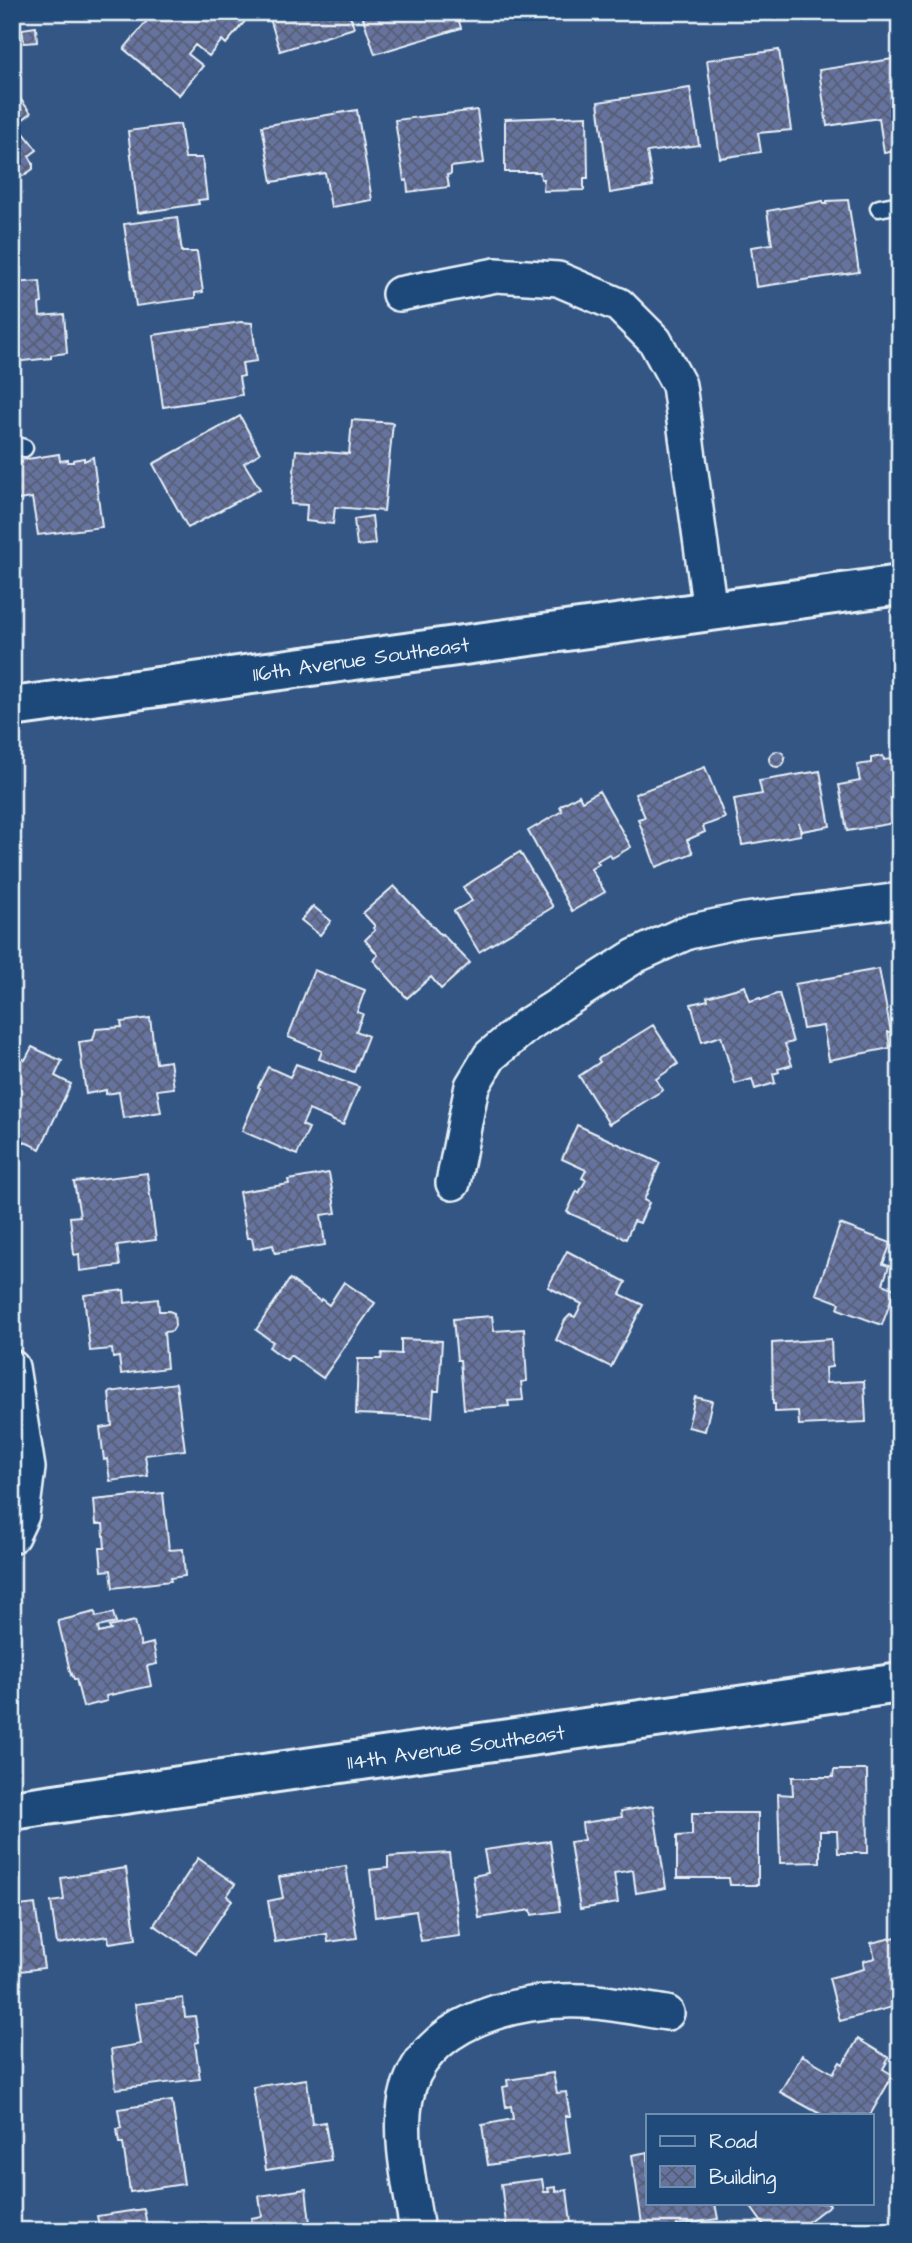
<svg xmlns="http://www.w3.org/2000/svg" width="912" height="2243" font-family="'Architects Daughter',sans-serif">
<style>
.building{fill:url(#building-cross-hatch);stroke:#e8f1f8;stroke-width:2}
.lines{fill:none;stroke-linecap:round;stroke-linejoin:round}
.lane-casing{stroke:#e8f1f8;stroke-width:21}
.street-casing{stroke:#e8f1f8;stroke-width:38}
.secondary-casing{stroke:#e8f1f8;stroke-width:44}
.lane{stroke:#1f4a7a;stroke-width:16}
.street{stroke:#1f4a7a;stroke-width:33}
.secondary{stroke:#1f4a7a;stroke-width:38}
.labels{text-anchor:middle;stroke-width:5;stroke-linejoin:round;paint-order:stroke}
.street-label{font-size:21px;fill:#e8f1f8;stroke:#1f4a7a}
</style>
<defs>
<pattern id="building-cross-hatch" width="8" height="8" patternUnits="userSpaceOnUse" patternTransform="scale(1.75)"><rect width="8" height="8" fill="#66739f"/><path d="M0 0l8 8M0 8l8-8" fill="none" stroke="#565e74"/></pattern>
</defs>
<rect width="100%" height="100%" fill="#345685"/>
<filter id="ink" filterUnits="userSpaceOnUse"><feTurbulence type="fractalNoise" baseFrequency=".0143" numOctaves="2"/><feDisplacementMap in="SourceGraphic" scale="14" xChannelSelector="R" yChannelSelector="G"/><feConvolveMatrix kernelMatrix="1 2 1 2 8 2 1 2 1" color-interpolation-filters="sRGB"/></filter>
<g filter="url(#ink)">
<path class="building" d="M154 12H237L246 20 226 44 222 40 209 56 195 45 188 54 203 66 179 95 124 49Z
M268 12H349L354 28 280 51Z
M361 12H456L461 28 375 54Z
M36 27 37 42 24 43 22 29Z
M779 50 791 130 758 133 761 152 720 158 707 60Z
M900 58V150L884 153 879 118 827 126 819 70Z
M12 88 31 113 17 124 37 150 29 156 33 163V169L23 176 16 175 12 169Z
M690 88 699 145 647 152 653 186 610 193 598 102Z
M357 110 372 200 331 207 325 173 272 182 262 126Z
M477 110 484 163 451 167V174L447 175 449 187 408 192 407 180 404 181 395 120Z
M587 116 588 178H584V190L543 191 544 179H541L540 172H505V119Z
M180 124 185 158H202L207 199 198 200 199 204 138 213 128 131Z
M848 200 859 272 756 287 751 247 772 244 767 211 823 201 824 204H827V201Z
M177 217 182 252H197L203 292 195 293V298L136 306 124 224Z
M40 281 42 303 39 304 40 316 64 314 67 353 51 355V358L13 362 12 283Z
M241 322 252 323 257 361 242 363 244 376 239 377 242 395 163 407 153 335Z
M240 416 260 453 244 463 260 489 188 528 153 464Z
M352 420 393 423 384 511 335 507 333 524 306 521 307 505 291 504 296 450 349 454Z
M59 454 60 461 68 460V462H73V460L84 458V461L93 457 102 527 38 535 32 498 12 501V465L22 463 21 460Z
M372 516 375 544 357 546 354 519Z
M769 759a8 8 0 1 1 16 0a8 8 0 1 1-16 0Z
M883 756 884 760 900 758V822L847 831 839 785 860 781 857 765 871 763V758Z
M705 767 725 818 703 826 705 832 687 840 693 853 656 867 638 819 645 817 635 794Z
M820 771 830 826 802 831 799 823 801 835 742 845 734 799 762 794 759 781Z
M599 791 631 847 612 858 609 854 597 861 599 864 591 869 605 892 572 911 528 831 562 811 560 806 579 795 582 801Z
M520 852 553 907 479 952 454 911 472 901 463 887Z
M394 886 441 935 442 934 470 963 441 989 431 977 407 998 373 960 378 955 365 940 375 930 373 928 375 926 363 913Z
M313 906 331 921 320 935 301 920Z
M879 969 891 1032H888L890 1048 829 1060 823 1026 803 1029 795 984Z
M314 970 365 990 357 1012 363 1014 356 1031 368 1036 354 1072 319 1059 322 1051 288 1037Z
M745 986 750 1001 760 998 761 1000 779 993 793 1042 785 1044 792 1065 778 1069 779 1072 773 1074 775 1083 755 1089 752 1079 735 1084 721 1036 702 1042 691 1004 708 1000 707 997Z
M150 1018 156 1063 170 1061 174 1088 157 1090 161 1112 123 1118 119 1092 106 1094V1090L86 1094 79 1042 93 1040 96 1029 122 1027 121 1022Z
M653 1025 678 1064 656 1079 663 1090 609 1124 579 1076 600 1062 598 1059Z
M32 1047 62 1061 55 1076 71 1084 40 1149 12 1136V1054L25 1060Z
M296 1064 359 1087 343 1125 309 1110 302 1125 309 1128 297 1155 242 1131 260 1088 258 1087 268 1067 290 1077Z
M577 1125 660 1163 644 1200 649 1203 640 1223 634 1221 626 1239 567 1212 577 1191 579 1193 586 1180 582 1178 586 1170 562 1159Z
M147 1173 156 1240 117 1245 120 1266 80 1271 79 1254 74 1255 70 1217 80 1216 74 1182Z
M329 1173 336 1213 321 1215 325 1245 275 1253 273 1245 254 1249 252 1238H247L239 1192 289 1184 288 1180Z
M840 1224 891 1243 883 1264 889 1266 883 1284 895 1289 882 1325 838 1309 840 1303 816 1294Z
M567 1251 626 1282 620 1294 643 1305 611 1367 556 1340 565 1320 570 1315 575 1317 582 1304 548 1287Z
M290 1279 320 1301 321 1299 329 1305 344 1282 375 1303 323 1378 290 1355 287 1360 269 1347 273 1342 256 1330Z
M124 1290 125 1303 158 1299 159 1311H169L174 1313 175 1326 172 1331 164 1332 167 1368 121 1374 119 1357 113 1358 112 1349 90 1351 84 1295Z
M492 1316 494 1331 524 1329 527 1381 521 1382 523 1400 508 1401 509 1406 464 1409 460 1360H457L453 1319Z
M401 1339 442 1341 439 1391H434L432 1417 356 1414 358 1359H381L382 1353 401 1354Z
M831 1339 832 1367 825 1368 826 1383 864 1381 866 1422 799 1425 798 1411 775 1412V1404H773L772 1343Z
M176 1383 185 1450 145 1455 148 1476 110 1481 107 1459 104 1460 100 1428 112 1426 109 1392Z
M695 1397 712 1401 705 1431 688 1427Z
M163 1493 169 1550 183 1549 185 1576 170 1578 171 1581 113 1588 111 1570 102 1571 100 1548H105L103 1524H96L94 1500Z
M95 1612 96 1617 113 1613 116 1623 98 1627 99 1633 111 1630 109 1627 135 1621 141 1646 153 1643 157 1664 147 1666 151 1686 106 1696 107 1701 83 1707 76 1679H74L72 1674 71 1675 58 1621Z
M834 1770H867L868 1853H838L837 1831H820V1862L780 1863 778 1794 793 1795 792 1777H833Z
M653 1806 666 1888 636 1893 633 1870 614 1873 618 1903 580 1909 570 1842 584 1840 582 1823 622 1817 621 1811Z
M692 1813H758V1885H730L729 1878H677V1836L692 1835Z
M550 1841 560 1911 532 1915 531 1910 479 1918 473 1876 488 1873 484 1850Z
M449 1853 460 1936 421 1941 416 1911 375 1917 370 1870 388 1868V1857Z
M198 1858 235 1884 227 1896 232 1900 196 1953 154 1925Z
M346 1866 357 1938 328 1942 327 1934 275 1942 268 1901 283 1898 279 1877Z
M126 1868 136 1939 109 1943 108 1936 57 1944 51 1902 64 1900 61 1878Z
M35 1904 44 1968 12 1972V1907Z
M900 1936V2005L840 2021 829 1978 864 1969 863 1961 875 1958 871 1943Z
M183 1998 185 2017 195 2016 199 2042 195 2043 200 2079 116 2089 111 2049 141 2044 135 2004Z
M858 2039 889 2058 883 2069 893 2075 870 2115H822L780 2092 802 2055 833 2073 840 2062 843 2064Z
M553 2073 557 2093 566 2092 570 2116H565L570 2153 488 2165 482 2125 513 2119 511 2106 506 2107 503 2087 508 2086 507 2080Z
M307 2079 312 2124 325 2122 331 2160 266 2170 253 2087Z
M172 2101 184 2184 130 2192 123 2143H119L117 2129 121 2128 118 2109Z
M648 2152V2203H715L718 2219 677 2225 678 2231H643L632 2155Z
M542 2179 544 2192H549L548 2188 556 2187V2191L567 2190 572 2231H507L501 2184Z
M306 2189 311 2231 342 2226 343 2231H253L251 2218 262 2216 259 2196Z
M748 2203H829L830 2205 796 2231 790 2223 779 2231H768Z
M144 2209 148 2231H100L97 2216Z"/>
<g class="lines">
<defs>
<path id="lane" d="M879 208 900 204
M12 444 24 448"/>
<path id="street" d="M399 294 496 275 558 279 619 305 655 341 679 385 710 611
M453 1183 472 1086 490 1056 527 1025 635 956 688 932 745 920 900 900
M12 1367 28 1468 22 1515 12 1536
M417 2231C411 2190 398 2139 406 2098 421 2022 516 1998 583 2001 611 2002 640 2009 667 2013"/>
<path id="secondary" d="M12 707 900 585
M12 1810 900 1683"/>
</defs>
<use href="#lane" class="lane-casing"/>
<use href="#street" class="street-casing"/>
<use href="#secondary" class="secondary-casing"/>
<use href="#lane" class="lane"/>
<use href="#street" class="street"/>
<use href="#secondary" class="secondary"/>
</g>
</g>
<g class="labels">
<g class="street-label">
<text transform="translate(361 659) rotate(-8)" y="7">116th Avenue Southeast</text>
<text transform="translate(456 1747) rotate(-8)" y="7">114th Avenue Southeast</text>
</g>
</g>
<rect width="912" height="2243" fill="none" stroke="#1f4a7a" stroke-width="42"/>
<rect x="21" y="21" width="870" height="2201" fill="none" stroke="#e8f1f8" stroke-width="2.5" filter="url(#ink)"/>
<rect x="646" y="2114" width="228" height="91" fill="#1f4a7a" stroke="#6f8dac" stroke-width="2"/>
<rect x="660" y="2136" width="35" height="10" fill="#1f4a7a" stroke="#6f8dac" stroke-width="2"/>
<text x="709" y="2148" font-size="21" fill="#e8f1f8">Road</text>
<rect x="660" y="2166" width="35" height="21" fill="url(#building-cross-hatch)" stroke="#6f8dac" stroke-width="2"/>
<text x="709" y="2184" font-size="21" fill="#e8f1f8">Building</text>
</svg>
